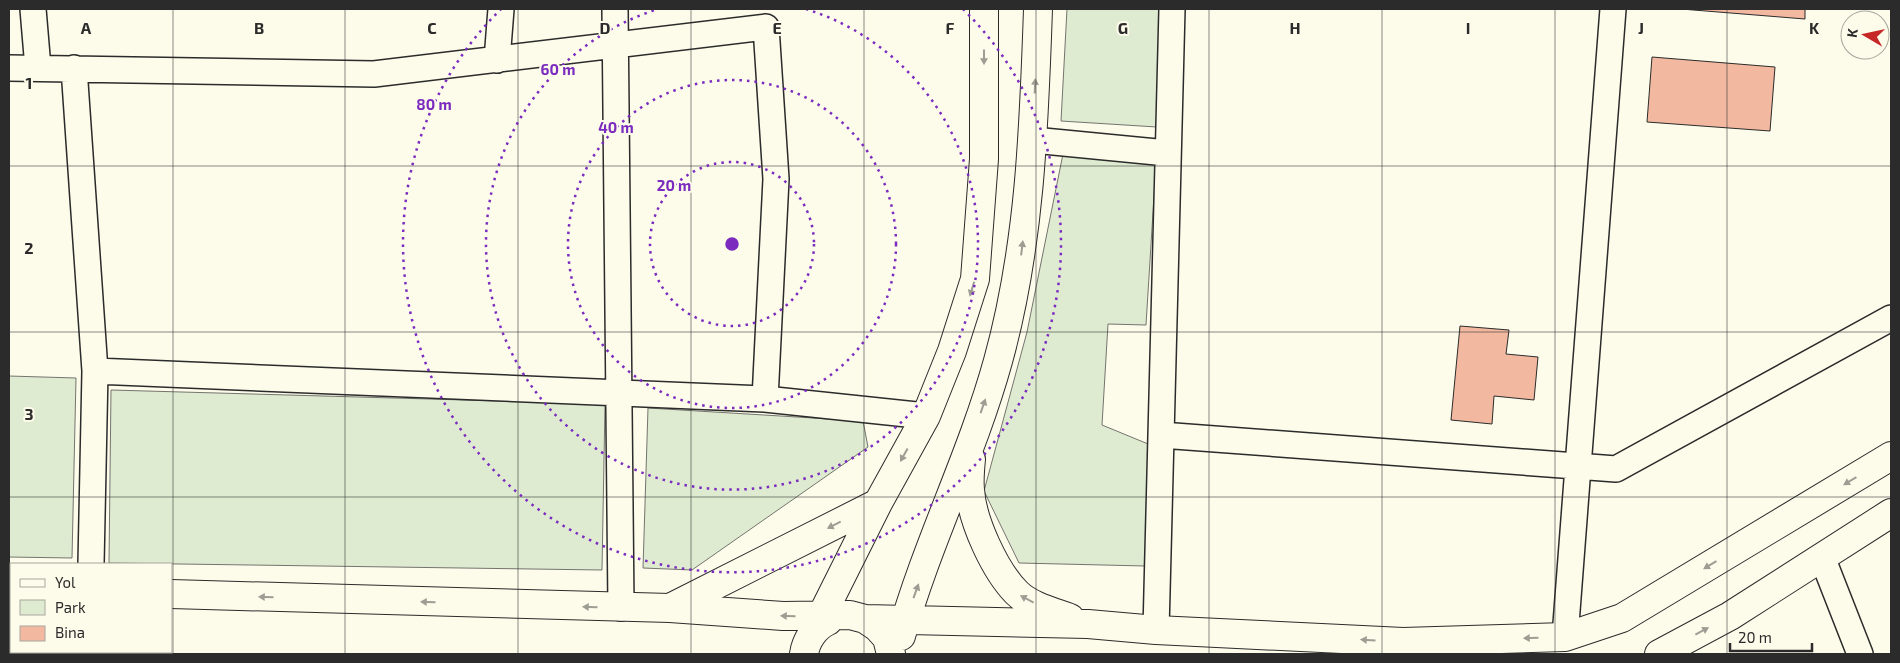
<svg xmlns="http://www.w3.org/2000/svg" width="1900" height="663" font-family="'Exo 2',sans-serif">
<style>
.green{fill:#deebd1;stroke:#74746e}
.building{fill:#f2b8a0;stroke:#2b2b2b}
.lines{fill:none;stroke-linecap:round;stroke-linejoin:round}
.street-casing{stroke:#2b2b2b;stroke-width:28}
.secondary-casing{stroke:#2b2b2b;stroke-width:30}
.street{stroke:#fdfbea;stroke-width:25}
.secondary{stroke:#fdfbea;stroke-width:28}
.oneway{fill:#9e9d94}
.grid{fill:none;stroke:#2b2b2b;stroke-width:1;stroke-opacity:0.55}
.ring{fill:none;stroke:#7b2cbf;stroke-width:2.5;stroke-dasharray:2.5 5}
.grid-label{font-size:16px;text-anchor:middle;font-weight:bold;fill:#2b2b2b;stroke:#fdfbea;stroke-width:4;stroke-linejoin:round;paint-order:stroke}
.centre{fill:#7b2cbf;stroke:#fdfbea;stroke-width:2.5}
.ring-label{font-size:15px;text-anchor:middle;font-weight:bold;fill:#7b2cbf;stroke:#fdfbea;stroke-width:4;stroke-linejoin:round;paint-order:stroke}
</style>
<rect width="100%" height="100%" fill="#fdfbea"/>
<path class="green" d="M1067 9H1162L1157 127 1061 121Z
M1063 154 1156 164 1146 325 1108 324 1102 425 1153 446 1145 566 1019 563 984 491 1027 332Z
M9 376 76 378 72 558 9 557Z
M111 390 605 404 602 570 109 563Z
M648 408 863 421 868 447 692 570 643 568Z"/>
<path class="building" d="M1681 9H1805V19Z
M1652 57 1775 67 1770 131 1647 122Z
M1460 326 1509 330 1506 354 1538 357 1534 400 1494 396 1492 424 1451 420Z"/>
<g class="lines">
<defs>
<path id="street" d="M33 9 38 68
M615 9 621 608
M497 60 501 9
M9 68 374 74 766 27 776 179 765 399
M74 68 95 371 91 564
M1033 140 1167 153
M95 371 765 399 926 416
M1161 435 1616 469 1891 318
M1822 557 1860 654
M1156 630 1172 9
M1565 637 1613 9"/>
<path id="secondary" d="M971 459C970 469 969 480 970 490 972 521 995 571 1017 593 1030 606 1054 612 1070 618
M9 589H11
M171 594 670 608 783 616 850 615 865 619 877 627 887 638 891 654
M670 608 878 503
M865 619 1088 624 1156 630 1403 642 1565 637 1622 618 1891 456
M814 631 878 503 926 416 952 351 975 279 984 159V9
M901 636C927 543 972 455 998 361 1030 246 1034 128 1038 9
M9 649H11
M89 652 135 654
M804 654C806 640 815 627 828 621
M1659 654 1730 616 1891 513"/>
</defs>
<use href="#street" class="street-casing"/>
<use href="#secondary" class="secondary-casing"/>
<use href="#street" class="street"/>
<use href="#secondary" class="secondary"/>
</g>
<defs><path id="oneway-solid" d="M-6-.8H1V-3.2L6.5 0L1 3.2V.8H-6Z" transform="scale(1.25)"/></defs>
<g class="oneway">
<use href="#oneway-solid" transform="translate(984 57) rotate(90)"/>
<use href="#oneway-solid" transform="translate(1035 86) rotate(-88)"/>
<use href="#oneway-solid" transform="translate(1022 248) rotate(-83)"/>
<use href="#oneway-solid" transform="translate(972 289) rotate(107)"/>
<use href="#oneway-solid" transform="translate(983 406) rotate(-71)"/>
<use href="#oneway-solid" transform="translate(904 455) rotate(119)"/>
<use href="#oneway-solid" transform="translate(1850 481) rotate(149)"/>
<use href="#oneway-solid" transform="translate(834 525) rotate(153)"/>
<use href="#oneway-solid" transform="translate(1710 565) rotate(149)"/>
<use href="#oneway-solid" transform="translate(916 591) rotate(-70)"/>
<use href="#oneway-solid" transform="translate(266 597) rotate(-178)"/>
<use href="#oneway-solid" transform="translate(1027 599) rotate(-152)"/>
<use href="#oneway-solid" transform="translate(428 602) rotate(-178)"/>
<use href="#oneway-solid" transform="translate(590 607) rotate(-178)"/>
<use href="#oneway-solid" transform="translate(788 616) rotate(-178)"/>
<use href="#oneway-solid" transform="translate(1702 631) rotate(-28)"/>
<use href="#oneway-solid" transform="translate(1531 638) rotate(178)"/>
<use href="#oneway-solid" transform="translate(1368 640) rotate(-177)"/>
</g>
<path class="grid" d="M173 9V654M345 9V654M518 9V654M691 9V654M864 9V654M1036 9V654M1209 9V654M1382 9V654M1555 9V654M1727 9V654M9 166H1891M9 332H1891M9 497H1891"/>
<g class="ring">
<circle cx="732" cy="244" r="82"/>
<circle cx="732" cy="244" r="164"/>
<path d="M806 9A246 246 0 1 1 658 9"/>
<path d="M963 9A329 329 0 1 1 501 9"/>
</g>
<g class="grid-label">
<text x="86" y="34">A</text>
<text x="259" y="34">B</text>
<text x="432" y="34">C</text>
<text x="605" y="34">D</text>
<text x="777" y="34">E</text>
<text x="950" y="34">F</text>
<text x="1123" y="34">G</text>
<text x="1295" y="34">H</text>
<text x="1468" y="34">I</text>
<text x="1641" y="34">J</text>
<text x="1814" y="34">K</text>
<text x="29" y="89">1</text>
<text x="29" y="254">2</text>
<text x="29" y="420">3</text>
</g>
<circle cx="732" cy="244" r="8" class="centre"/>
<g class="ring-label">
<text x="558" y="75">60 m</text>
<text x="434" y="110">80 m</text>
<text x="616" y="133">40 m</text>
<text x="674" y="191">20 m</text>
</g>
<rect width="1900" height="663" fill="none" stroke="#2b2b2b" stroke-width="20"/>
<rect x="10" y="563" width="162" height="90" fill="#fdfbea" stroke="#a9a89e"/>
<rect x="20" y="579" width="25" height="8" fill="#fdfbea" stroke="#a9a89e"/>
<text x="55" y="588" font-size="15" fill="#2b2b2b">Yol</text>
<rect x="20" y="600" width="25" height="15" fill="#deebd1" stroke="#a9a89e"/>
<text x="55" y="613" font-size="15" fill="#2b2b2b">Park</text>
<rect x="20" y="626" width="25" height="15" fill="#f2b8a0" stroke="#a9a89e"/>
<text x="55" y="638" font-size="15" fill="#2b2b2b">Bina</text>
<g transform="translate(1865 35) rotate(279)"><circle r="24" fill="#fdfbea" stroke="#a9a89e"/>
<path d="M0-4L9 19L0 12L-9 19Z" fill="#c62828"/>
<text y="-8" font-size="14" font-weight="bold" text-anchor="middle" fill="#2b2b2b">K</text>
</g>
<path d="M1730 643v8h82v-8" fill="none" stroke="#2b2b2b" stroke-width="2.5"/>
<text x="1738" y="643" font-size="15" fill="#2b2b2b" stroke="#fdfbea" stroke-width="4" paint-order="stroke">20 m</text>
</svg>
